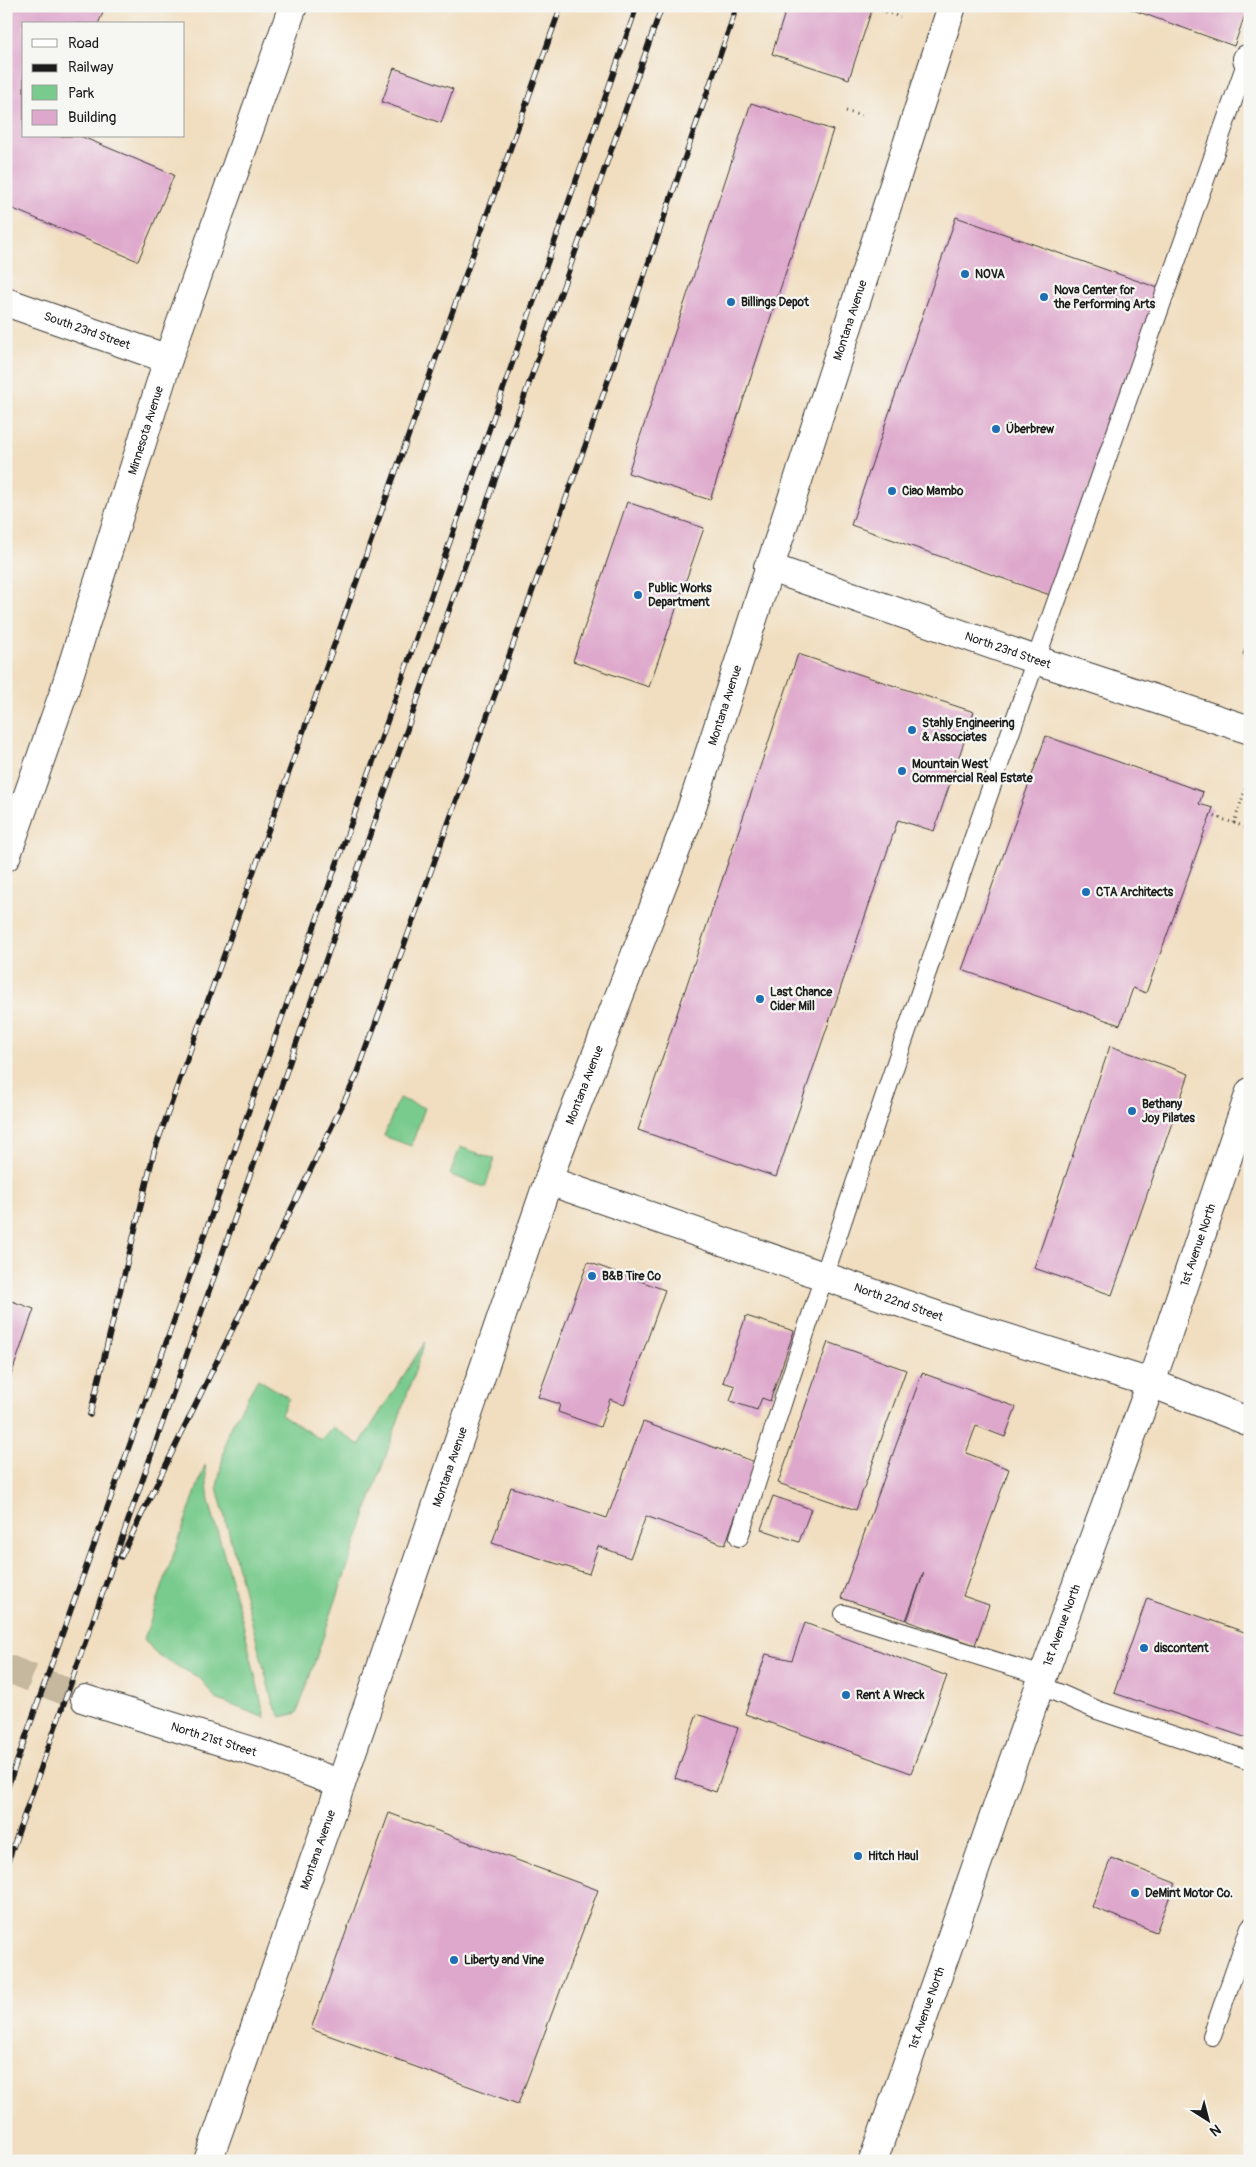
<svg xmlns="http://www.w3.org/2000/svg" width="1256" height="2167" font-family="Pangolin,sans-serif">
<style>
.green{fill:#79cb8d;stroke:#4a7454}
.building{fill:#dea7cc}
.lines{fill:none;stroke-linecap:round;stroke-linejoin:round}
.street-tunnel{stroke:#c6b79f;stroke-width:28;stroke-dasharray:28 14;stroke-linecap:butt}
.lane-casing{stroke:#3c3935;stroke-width:20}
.street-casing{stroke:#3c3935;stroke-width:30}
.secondary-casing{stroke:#3c3935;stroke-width:30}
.path{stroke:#3c3935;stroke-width:3;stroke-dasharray:1 4;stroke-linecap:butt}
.lane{stroke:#fff;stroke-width:18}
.street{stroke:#fff;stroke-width:28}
.secondary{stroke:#fff;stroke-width:28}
.rail-casing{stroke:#1c1c1c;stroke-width:5.5}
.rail{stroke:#f6f6f2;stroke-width:4;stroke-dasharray:11;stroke-linecap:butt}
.poi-dot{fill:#1f6fb2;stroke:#f6f6f2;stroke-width:2}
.labels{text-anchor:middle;stroke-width:4.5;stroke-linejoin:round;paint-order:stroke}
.poi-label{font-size:12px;font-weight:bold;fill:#1c1c1c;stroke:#f6f6f2;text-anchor:start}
.street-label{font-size:12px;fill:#1c1c1c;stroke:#f6f6f2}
</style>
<rect width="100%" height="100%" fill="#f6f6f2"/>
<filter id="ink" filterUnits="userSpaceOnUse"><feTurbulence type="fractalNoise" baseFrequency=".02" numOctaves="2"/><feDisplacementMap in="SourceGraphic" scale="10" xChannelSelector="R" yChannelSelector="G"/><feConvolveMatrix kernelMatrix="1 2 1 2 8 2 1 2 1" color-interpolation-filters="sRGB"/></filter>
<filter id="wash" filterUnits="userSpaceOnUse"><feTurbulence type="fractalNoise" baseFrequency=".0096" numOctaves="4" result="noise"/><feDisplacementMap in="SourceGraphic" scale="20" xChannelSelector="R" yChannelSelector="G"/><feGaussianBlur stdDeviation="1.12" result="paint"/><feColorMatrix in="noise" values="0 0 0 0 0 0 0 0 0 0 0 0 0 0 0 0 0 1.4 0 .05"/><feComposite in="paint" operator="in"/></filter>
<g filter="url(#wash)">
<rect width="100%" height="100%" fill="#f1dec0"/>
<path class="green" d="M399 1098 425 1108 411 1146 384 1136Z
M460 1147 495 1159 485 1187 450 1175Z
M425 1342 297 1713 281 1717 273 1704 217 1487 228 1431 258 1379 289 1398 281 1414 321 1440 333 1427 359 1445Z
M205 1465 209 1501 243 1623 265 1718 216 1699 200 1678 158 1656 144 1639Z"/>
<g id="blocks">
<path class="building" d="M8 6H106L98 24H24V136H80L174 175 138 261 6 206V11Z
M787 6H873L849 79 772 54Z
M1122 6H1243L1241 10 1246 12 1234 46Z
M394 68 453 89 441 123 382 102Z
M751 103 833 130 710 500 628 473Z
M956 217 1161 289 1050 595 851 525Z
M627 502 704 528 649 687 573 661Z
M1250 636V657L1243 654Z
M798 654 974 712 934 831 898 820 776 1177 638 1130Z
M1046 736 1203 792 1199 804 1213 808 1146 993 1133 988 1120 1025 962 970Z
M1110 1046 1189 1074 1112 1295 1034 1268Z
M588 1262 665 1290 624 1405 610 1399 600 1427 558 1412 560 1404 538 1397Z
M6 1299 34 1309 7 1387H6Z
M746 1316 794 1331 770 1401 762 1398 757 1410 730 1401 735 1386 723 1382Z
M828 1342 906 1370 856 1510 778 1483Z
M922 1373 1016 1407 1005 1437 976 1426 966 1453 1009 1469 963 1596 989 1605 975 1645 907 1621 924 1572 906 1620 841 1598Z
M643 1422 755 1462 725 1545 646 1516 630 1558 598 1546 589 1574 492 1543 511 1487 607 1518Z
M773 1496 811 1509 799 1542 761 1529Z
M1147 1598 1250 1634V1739L1114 1693Z
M805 1623 947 1676 911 1773 745 1714 766 1654 792 1660Z
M697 1714 738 1728 716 1792 675 1778Z
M389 1813 598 1890 518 2104 311 2029Z
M1111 1858 1175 1883 1156 1932 1092 1907Z"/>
</g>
</g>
<g filter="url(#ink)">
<use href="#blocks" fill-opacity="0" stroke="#3c3935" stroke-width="1"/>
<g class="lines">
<path class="street-tunnel" d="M6 1668 85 1699"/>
<defs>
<path id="lane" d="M739 1537C898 1038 1077 546 1250 52
M844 1614 1043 1676
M1040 1685 1097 1710 1250 1761
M1212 2036 1250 1927"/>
<g id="street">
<path d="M1247 59 1250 60"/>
<path id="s1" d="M6 302 168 359"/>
<path id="s2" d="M768 567 1036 660 1250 730"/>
<path id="s3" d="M6 857 64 692 168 359 293 6"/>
<path id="s4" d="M549 1181 956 1322 1151 1383 1250 1422"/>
<path id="s5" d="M85 1699 264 1755 341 1784"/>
</g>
<g id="secondary">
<path id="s6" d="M208 2161 341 1784 555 1161 688 819 952 6"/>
<path id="s7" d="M873 2161 1043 1676 1151 1383 1250 1092"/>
</g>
</defs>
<use href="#lane" class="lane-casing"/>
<use href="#street" class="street-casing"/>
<use href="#secondary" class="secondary-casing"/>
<path class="path" d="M881 10 900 17
M846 111 864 117
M1210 815 1234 823 1246 787
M1234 823 1250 829"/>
<use href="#lane" class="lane"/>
<use href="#street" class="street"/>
<use href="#secondary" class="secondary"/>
<defs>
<path id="rail" d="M90 1415 154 1152 561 6
M121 1557 357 1075 592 427 737 6
M6 1792 373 762 637 6
M6 1867 662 6"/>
</defs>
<use href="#rail" class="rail-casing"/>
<use href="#rail" class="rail"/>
</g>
</g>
<g class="poi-dot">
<circle cx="965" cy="274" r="5"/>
<circle cx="1044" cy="297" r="5"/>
<circle cx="731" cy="302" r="5"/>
<circle cx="996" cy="429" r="5"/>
<circle cx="892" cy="491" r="5"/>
<circle cx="638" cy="595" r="5"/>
<circle cx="912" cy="730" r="5"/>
<circle cx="902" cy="771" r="5"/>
<circle cx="1086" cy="892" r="5"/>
<circle cx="760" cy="999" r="5"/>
<circle cx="1132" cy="1111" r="5"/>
<circle cx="592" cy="1276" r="5"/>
<circle cx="1144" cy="1648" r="5"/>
<circle cx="846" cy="1695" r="5"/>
<circle cx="858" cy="1856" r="5"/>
<circle cx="1135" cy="1893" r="5"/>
<circle cx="454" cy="1960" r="5"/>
</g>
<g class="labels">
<g class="poi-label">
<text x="975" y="278">NOVA</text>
<text x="1054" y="294">Nova Center for<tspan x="1054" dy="14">the Performing Arts</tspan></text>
<text x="741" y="306">Billings Depot</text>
<text x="1006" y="433">Überbrew</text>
<text x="902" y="495">Ciao Mambo</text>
<text x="648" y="592">Public Works<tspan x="648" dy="14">Department</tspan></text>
<text x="922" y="727">Stahly Engineering<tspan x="922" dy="14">&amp; Associates</tspan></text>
<text x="912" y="768">Mountain West<tspan x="912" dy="14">Commercial Real Estate</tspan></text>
<text x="1096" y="896">CTA Architects</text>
<text x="770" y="996">Last Chance<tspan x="770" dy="14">Cider Mill</tspan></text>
<text x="1142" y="1108">Bethany<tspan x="1142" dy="14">Joy Pilates</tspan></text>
<text x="602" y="1280">B&amp;B Tire Co</text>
<text x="1154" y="1652">discontent</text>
<text x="856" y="1699">Rent A Wreck</text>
<text x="868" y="1860">Hitch Haul</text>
<text x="1145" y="1897">DeMint Motor Co.</text>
<text x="464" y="1964">Liberty and Vine</text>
</g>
<g class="street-label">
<text dy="4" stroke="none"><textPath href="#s6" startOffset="1950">Montana Avenue</textPath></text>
<text dy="4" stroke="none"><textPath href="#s1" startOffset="86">South 23rd Street</textPath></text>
<text dy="4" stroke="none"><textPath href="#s3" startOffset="449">Minnesota Avenue</textPath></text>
<text dy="4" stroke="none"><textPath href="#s2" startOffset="254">North 23rd Street</textPath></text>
<text dy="4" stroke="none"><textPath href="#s6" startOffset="1545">Montana Avenue</textPath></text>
<text dy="4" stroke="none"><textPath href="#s6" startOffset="1140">Montana Avenue</textPath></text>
<text dy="4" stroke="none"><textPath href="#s7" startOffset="972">1st Avenue North</textPath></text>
<text dy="4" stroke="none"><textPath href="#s4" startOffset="370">North 22nd Street</textPath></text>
<text dy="4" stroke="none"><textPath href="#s6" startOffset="735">Montana Avenue</textPath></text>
<text dy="4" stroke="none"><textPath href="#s7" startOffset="568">1st Avenue North</textPath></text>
<text dy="4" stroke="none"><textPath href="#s5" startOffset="135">North 21st Street</textPath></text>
<text dy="4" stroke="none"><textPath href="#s6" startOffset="330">Montana Avenue</textPath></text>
<text dy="4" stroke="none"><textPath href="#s7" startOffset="162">1st Avenue North</textPath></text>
</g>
</g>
<rect width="1256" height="2167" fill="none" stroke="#f6f6f2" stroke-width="25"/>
<rect x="22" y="22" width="162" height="115" fill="#f6f6f2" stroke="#9f9f9c"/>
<rect x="32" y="39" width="25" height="8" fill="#ffffff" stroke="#9f9f9c"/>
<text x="68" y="48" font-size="15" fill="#1c1c1c">Road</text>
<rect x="32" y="64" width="25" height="8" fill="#1c1c1c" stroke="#9f9f9c"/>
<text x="68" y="72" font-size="15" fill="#1c1c1c">Railway</text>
<rect x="32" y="85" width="25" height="15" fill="#79cb8d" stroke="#9f9f9c"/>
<text x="68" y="98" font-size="15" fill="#1c1c1c">Park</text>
<rect x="32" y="110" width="25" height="15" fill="#dea7cc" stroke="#9f9f9c"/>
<text x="68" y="122" font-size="15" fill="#1c1c1c">Building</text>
<g transform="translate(1208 2120) rotate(144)" stroke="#f6f6f2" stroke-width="4" paint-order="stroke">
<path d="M0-4L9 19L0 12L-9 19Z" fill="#1c1c1c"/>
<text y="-8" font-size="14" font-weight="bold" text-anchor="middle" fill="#1c1c1c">N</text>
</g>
</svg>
